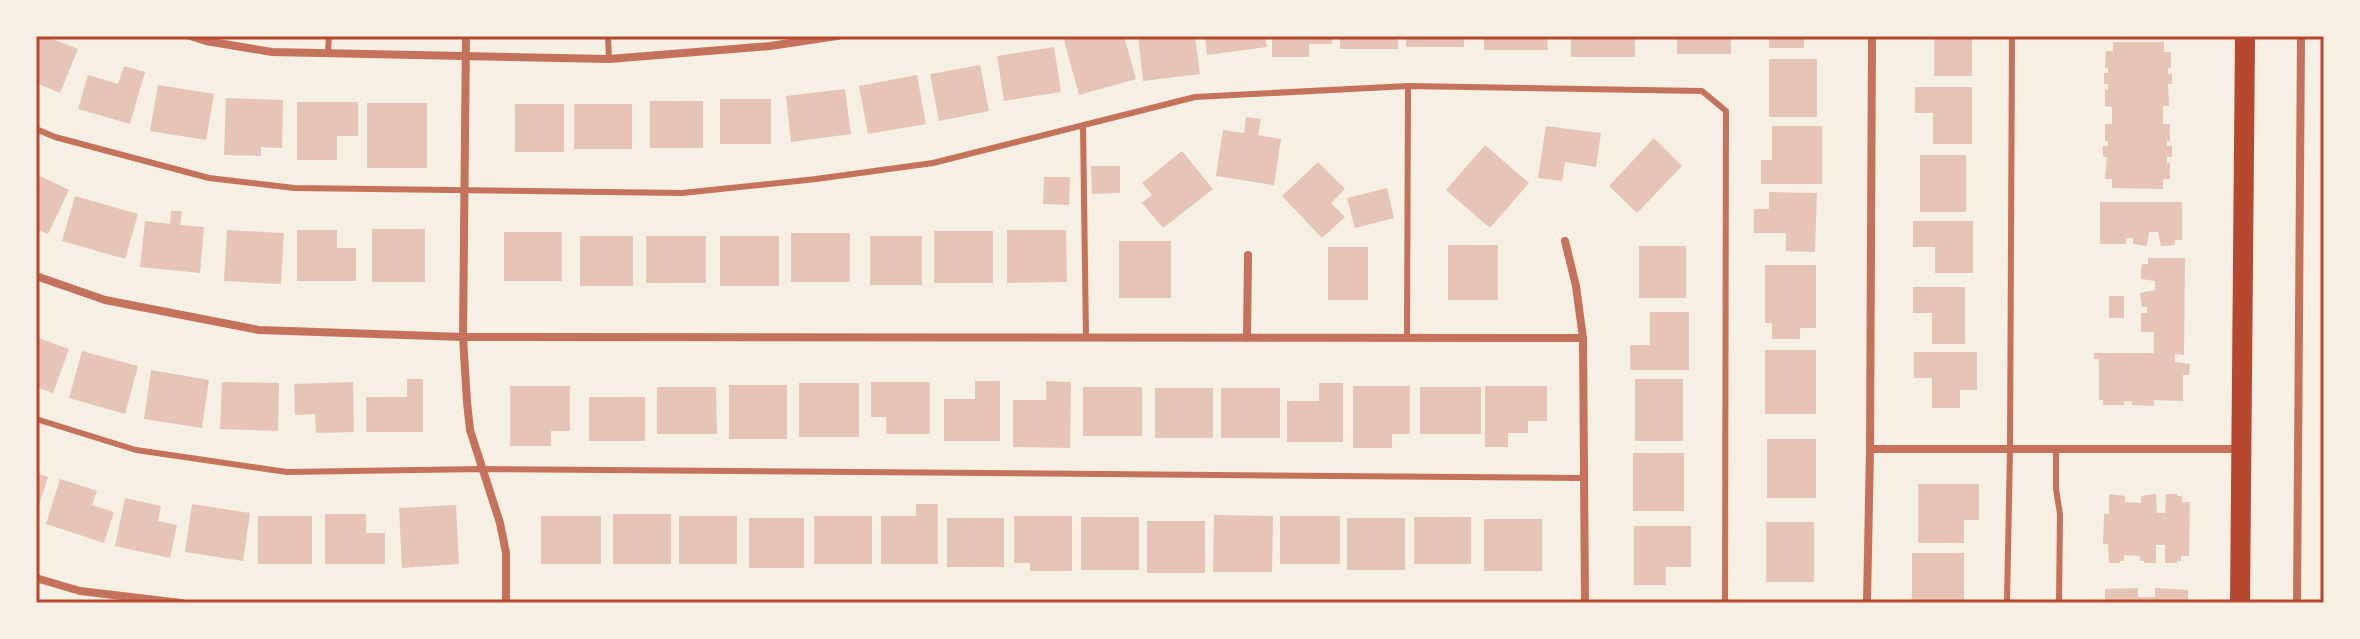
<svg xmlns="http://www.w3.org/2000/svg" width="2360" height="639" font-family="'Fira Sans Condensed',sans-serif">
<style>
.building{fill:#e6c5b7}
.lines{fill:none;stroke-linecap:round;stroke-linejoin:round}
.service{stroke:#c5725c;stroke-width:6}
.minor{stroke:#c5725c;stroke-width:8}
.primary{stroke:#b5482f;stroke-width:20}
.neatline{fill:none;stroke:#b5482f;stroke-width:3}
</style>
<rect width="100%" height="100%" fill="#f6efe4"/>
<path class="building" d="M36 36H45L78 49 60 93 36 83Z
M1077 36H1124L1136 79 1079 95 1064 40Z
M1138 36H1195L1200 74 1143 81Z
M1205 36H1265L1267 47 1207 55Z
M1272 36H1332V44H1309V57H1272Z
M1340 36H1398V49H1340Z
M1406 36H1464V47H1406Z
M1484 36H1547L1548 50H1484Z
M1571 36H1635V57H1571Z
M1677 36H1731V54H1677Z
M1769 36H1804V48H1769Z
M1934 36H1972V76H1934Z
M2113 42H2164V52H2171V68H2168V74H2172V84H2168L2169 106H2163V124H2170V141H2167V146H2172V157H2167V163H2170V179H2163V189L2112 188V179H2105L2107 157H2103V146H2108V141H2105V124H2112V107L2105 106V89L2108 90V84H2104V73H2108V68H2105L2106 51H2113Z
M1054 47 1061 92 1004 101 997 56Z
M1769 59H1817V117H1769Z
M980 65 989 111 939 121 930 74Z
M124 66 145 72 130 124 78 109 88 75 118 84Z
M917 75 926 124 868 134 859 86Z
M158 85 214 94 206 140 150 131Z
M1915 87H1972V144H1933V113H1915Z
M845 89 851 134 791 142 786 96Z
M226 98 283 100 282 148 261 147V156L224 155Z
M720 99H771V144H720Z
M650 101H703V148H650Z
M297 102H358V136H337V160H297Z
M367 103H427V168H367Z
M515 104H564V152H515Z
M574 104H632V149H574Z
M1246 117 1261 119 1258 135 1281 139 1274 185 1216 176 1223 130 1244 133Z
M1546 126 1601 133 1596 167 1565 162 1562 181 1538 178Z
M1772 126H1822V184H1761V160H1772Z
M1654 138 1682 166 1637 213 1609 186Z
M1485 145 1529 183 1490 228 1446 190Z
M1182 151 1213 189 1163 228 1142 203 1152 195 1142 183Z
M1920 155H1966V212H1920Z
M1318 162 1345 189 1331 203 1345 217 1322 238 1282 196Z
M1091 166H1120V193L1092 194Z
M36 174 69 190 48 234 36 229Z
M1044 177H1070L1069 205 1043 204Z
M1387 188 1394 218 1355 228 1347 198Z
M1769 192 1817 193 1815 252 1786 251V233H1754V209H1769Z
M75 196 138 214 125 259 62 241Z
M2100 202H2182V240H2175V245H2171V246H2161L2158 232H2149L2147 246 2133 244V238H2126V244H2100Z
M171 211H182L180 225 204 227 200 273 140 267 145 221 170 224Z
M1913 221H1973V273H1935V247H1913Z
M372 229H425V282H372Z
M227 230 284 233 281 284 224 281Z
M297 230H337V248H356V281H297Z
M1007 230H1066L1067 282 1007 283Z
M934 231H993V283H934Z
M504 232H562V281H504Z
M791 233H850V282H791Z
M580 236H633V286H580Z
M646 236H706V283H646Z
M720 236H779V286H720Z
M870 236H922V285H870Z
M1119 241H1171V298H1119Z
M1448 245H1498V300H1448Z
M1639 246H1686V298H1639Z
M1328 247H1368V300H1328Z
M2148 258H2185L2184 355 2175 354V362L2190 364 2189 375H2183V401L2154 400V406L2132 405V401H2124V405H2103V400H2099V359H2094V353H2154V332H2141V313H2147V307H2142L2140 293 2155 290V281L2141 279V268L2142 264H2148Z
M1765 265H1816V328H1800V339H1772V323H1765Z
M1913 287H1965V344H1932V313H1913Z
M2109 296H2124V318H2109Z
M1650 312H1689V370H1630V345H1650Z
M36 337 69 349 53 393 36 387Z
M1765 350H1816V414H1765Z
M82 351 138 366 125 414 69 398Z
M1914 352H1977V390H1960V408H1932V378H1914Z
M151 370 209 380 202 428 144 419Z
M407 379H423V432H366V397H407Z
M1635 379H1683V441H1635Z
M975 381H1000V441H944V399H975Z
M1046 381 1071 382 1070 448 1013 447V400H1046Z
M222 382 279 383 278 431 220 429Z
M353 382 354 432 316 433 315 414 295 415 294 384Z
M871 382H930V434H886V417H871Z
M799 383H859V437H799Z
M1319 383H1343V442H1287V401H1319Z
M729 385H787V439H729Z
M510 386H570V431H551V446H510Z
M1353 386H1410V434H1392V448H1353Z
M1485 386H1547V421H1528V433H1508V447H1485Z
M657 387H716L717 434H657Z
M1083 387H1142V436H1083Z
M1420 387H1481V434H1420Z
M1155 388H1213V438H1155Z
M1221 388H1280V438H1221Z
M589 397H645V441H589Z
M1767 439H1816V498H1767Z
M1633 453H1684V511H1633Z
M36 473 48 477 37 511H36Z
M60 479 97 491 92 505 114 512 104 543 46 524Z
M1918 484H1979V520H1964V543H1918Z
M2109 494 2125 496V502L2141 503V496L2156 494 2157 513H2165L2166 494H2177V496H2182V502H2190L2189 556H2181V561H2177V563H2165V545H2156V563H2144V561H2140V556L2124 555V561H2120V563H2109L2108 544H2103L2104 514H2109Z
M125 498 161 506 158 521 177 525 170 558 115 546Z
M192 504 250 513 243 561 185 552Z
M916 504H938V564H881V516H916Z
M456 505 459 564 402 568 399 508Z
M325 514H366V533H385V564H325Z
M613 514H671V564H613Z
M1214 515 1273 516 1272 572H1213Z
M258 516H312V564H258Z
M541 516H601V564H541Z
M679 516H737V564H679Z
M814 516H872V564H814Z
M1014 516H1072V571H1030V563H1014Z
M1280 516H1340V564H1280Z
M1081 517H1139V570H1081Z
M1414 517H1471V564H1414Z
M749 518H804V568H749Z
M947 518H1004V567H947Z
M1347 518H1405V570H1347Z
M1484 519H1542V571H1484Z
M1147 521H1205V573H1147Z
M1766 522H1814V582H1766Z
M1634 526H1691V567H1666V585H1634Z
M1912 553H1964V603H1912Z
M2138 588V597H2155V588L2188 590V603H2105V589Z"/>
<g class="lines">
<path class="service" d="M608 36 609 59
M328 52 329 36
M1083 125 1086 337
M36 129 55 137 209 178 294 188 682 193 816 179 933 163 1195 97 1408 86 1702 91 1726 111 1725 603
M1407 337 1408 86
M36 419 136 450 287 472 482 469 1585 478
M2056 449V489L2060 514 2059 603
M2007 603 2010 449 2012 36"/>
<path class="minor" d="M190 36 206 41 272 52 609 59 770 46 837 36
M466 36 463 337 467 402 470 430 500 523 506 553V603
M1565 241 1576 286 1583 338 1585 603
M36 276 105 300 259 330 463 337 1583 338
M1247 338 1248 255
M1870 449H2241
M36 578 80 591 181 603
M1867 603 1870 449 1872 36
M2297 603 2301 36"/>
<path class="primary" d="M2240 603 2245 36"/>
</g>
<rect width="2360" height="639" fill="none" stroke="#f6efe4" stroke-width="76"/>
<rect x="38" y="38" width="2284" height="563" class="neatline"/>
</svg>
